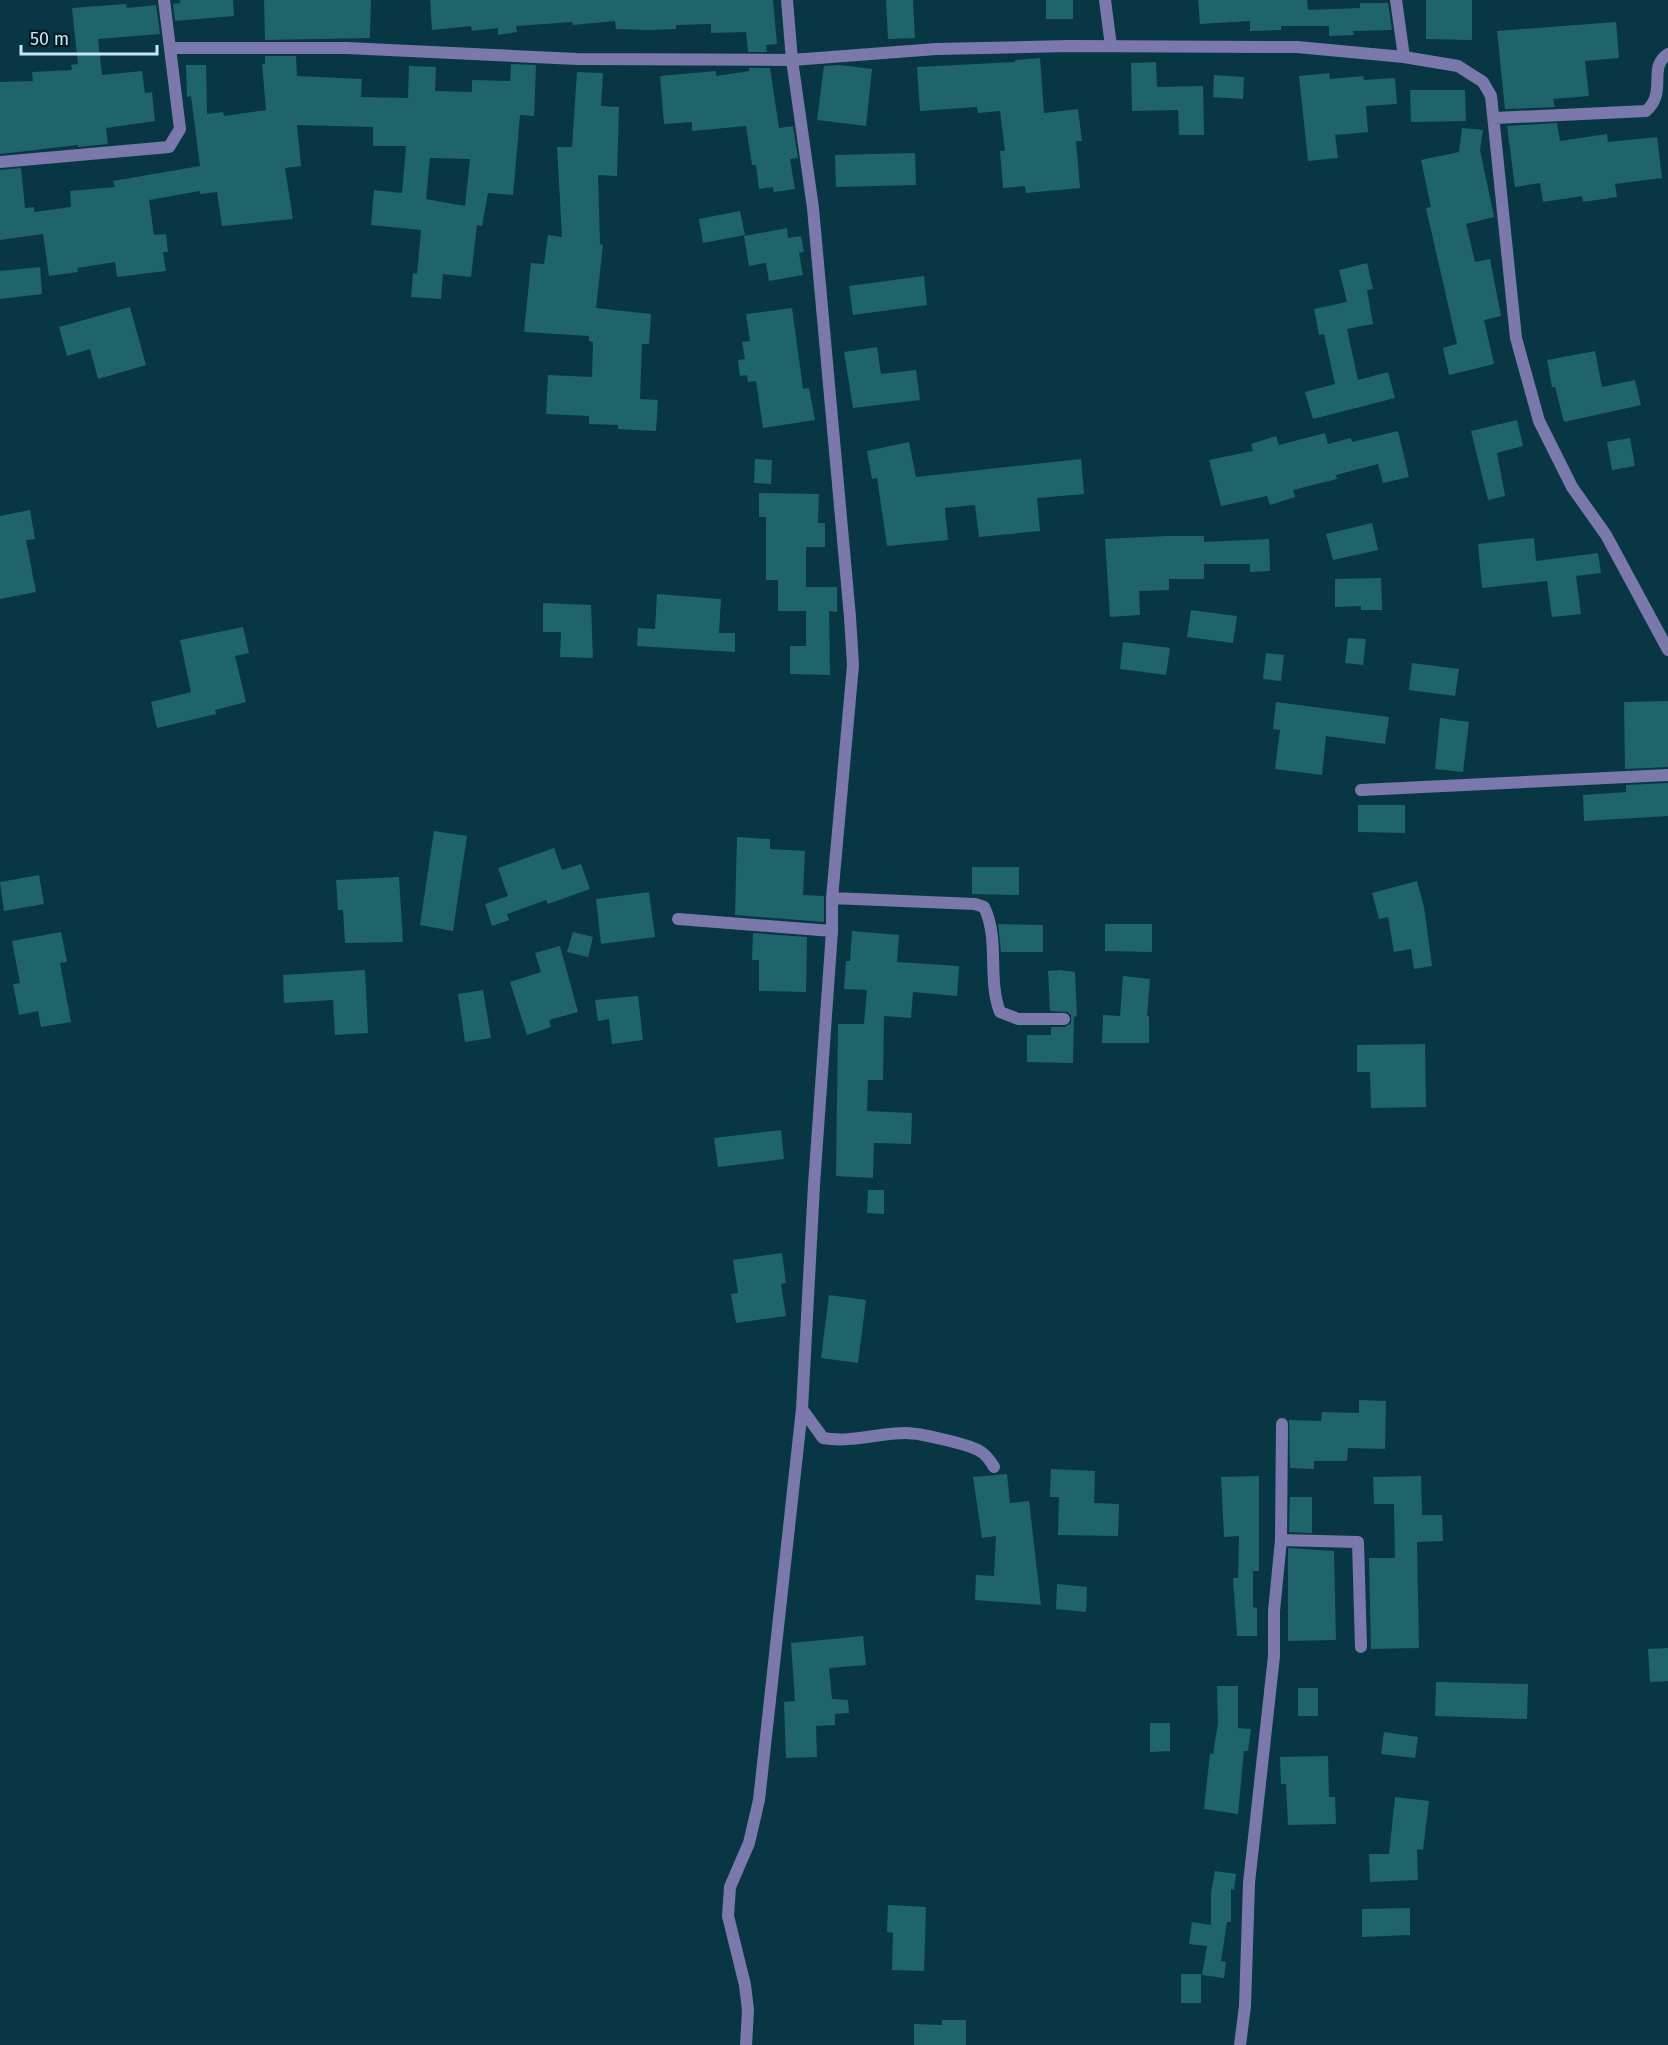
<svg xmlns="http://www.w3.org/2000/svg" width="1668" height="2045" font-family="'Fira Sans',sans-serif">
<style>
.building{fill:#1f636b;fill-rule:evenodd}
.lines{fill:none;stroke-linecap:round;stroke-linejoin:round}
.street{stroke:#7b79ab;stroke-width:12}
</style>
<rect width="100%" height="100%" fill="#093645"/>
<path class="building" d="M180 0H233L234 16 175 21 173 4 180 3Z
M264 0H371L370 38 265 40Z
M430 0H773L777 44 766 45 767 52H748L746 32 711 33V24L676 25V29L648 30 616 29 615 21 573 25 572 22 516 26 517 32 498 35V28L472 31 471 26 432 30Z
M886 0H913L915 38 888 39Z
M1046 0H1073V19H1046Z
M1198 0H1307L1308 10 1360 8V3H1388L1392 30 1353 31 1354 35 1329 36V26H1281V30L1250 31V21L1200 24Z
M1426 0H1472V40L1426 39Z
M126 4 127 8 156 5 160 34 98 39 102 75 142 71 145 93 152 92 155 121 106 128 108 144 78 147V145L0 154V82L33 81 32 72 72 70 71 65 78 64 72 8Z
M1616 22 1619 58 1585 61 1589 96 1553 99 1555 107 1505 109 1497 31Z
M265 56H296L297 76 362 79 361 97 408 98 409 66 436 67 435 91 472 92V80L510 81 511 64 536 65 534 116 520 115 513 195 488 193 482 226 477 225 471 277 443 274 441 299 411 297 413 273 417 274 421 230 371 225 374 190 402 193 406 146H373V127L297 125 301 166 285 168 293 219 222 226 217 192 200 194V191L149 200 154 235 166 234 168 252H163L166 271 117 277 115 262 77 268 78 272 49 276 43 234 0 240V170L21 168 25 208 34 207V212L71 207 70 191 115 187 113 181 200 166 191 96 187 97 186 65H206L207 114 223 112 224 116 266 110 262 64H265ZM430 158 470 159 465 206 426 199Z
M1040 58 1044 113 1078 109 1082 141H1076L1080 188 1026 193 1025 186 1003 188 1000 151H1005L1000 111 978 113 977 107 920 111 917 67 1015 62V60Z
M1156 62 1157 87 1203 86 1204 135H1179L1178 110 1132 111 1131 63Z
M840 65 872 69 866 126 817 120 824 66Z
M749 68H770L779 128 793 126 798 158 790 159 795 189 774 192 773 187 759 189 756 165H752L746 126 692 131V122L664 124 660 76 716 71V76L749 71Z
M577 72 603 73 601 106 619 107 617 176 598 175 600 244 603 245 596 308 651 314 649 344H642L640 399 658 400 656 431 618 429V425L589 424V416L546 414 548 375 592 377 593 342 589 341V336L524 332 531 263 544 264 548 235 562 237 557 147H572Z
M1329 73 1330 79 1363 76 1364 80 1395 78 1397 104 1366 106 1368 132 1335 135 1338 158 1308 161 1299 76Z
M1214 75 1244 77 1243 99 1213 97Z
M1410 90H1465L1466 121 1411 122Z
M1557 123 1560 141 1607 134 1608 142 1657 137 1662 178 1615 184 1617 197 1583 202 1582 196 1543 202 1540 183 1515 187 1507 126Z
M1462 128 1483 130 1480 150 1494 217 1466 224 1475 262 1490 259 1501 316 1484 320 1494 364 1449 375 1443 348 1457 344 1426 208 1431 207 1421 160 1459 152Z
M915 153 916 185 836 187 835 155Z
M740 211 745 235 703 243 699 219Z
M787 228 788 238 801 236 804 252 799 253 803 275 769 281 766 263 749 266 744 236Z
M1367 263 1373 289 1367 290 1373 324 1347 329 1358 380 1388 372 1395 398 1313 419 1305 392 1335 384 1324 334 1319 335 1314 309 1347 302 1339 270Z
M40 267 42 294 0 299V271Z
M924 276 927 305 853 315 849 286Z
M130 307 146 365 98 379 90 349 67 356 59 327Z
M792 308 803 389 809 388 815 420 763 428 756 381 748 382 747 375 740 376 738 360 745 359 742 342 750 341 746 314Z
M877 347 881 374 916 370 920 400 853 408 844 352Z
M1595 351 1602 387 1635 380 1641 405 1564 422 1555 387H1552L1547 360Z
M1517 420 1523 446 1497 453 1505 496 1488 500 1471 431Z
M1398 431 1409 477 1383 483 1378 464 1336 475 1337 479 1293 490 1295 497 1270 505 1267 496 1221 506 1209 460 1253 451 1251 444 1276 436 1279 445 1325 433 1328 444 1351 438 1352 442Z
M1630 438 1635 466 1612 470 1607 442Z
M909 442 916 477 1081 459 1084 494 1037 498 1040 531 979 537 975 505 945 508 948 540 887 546 877 478 872 479 867 451Z
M755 459 772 460 771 484 754 483Z
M759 493 819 494 818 523H825V547H806V587H837V612L829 611 830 675 790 674V646H806V611H778V580H766V517H759Z
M30 510 35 539 26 540 36 592 0 599V516Z
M1372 523 1378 550 1333 560 1326 534Z
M1167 536H1204V542L1269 539 1270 571 1250 572V564H1204V579H1169V590L1139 591 1140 615 1110 617 1105 539Z
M1534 538 1536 561 1598 553 1601 573 1576 576 1581 614 1552 617 1547 581 1482 588 1478 544Z
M1381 578 1382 610H1361V606L1335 607V579Z
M657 594 721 599 719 633H735V652L637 646 638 628 655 629Z
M543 603 591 605 593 658 560 657 561 632H543Z
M1191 610 1237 616 1233 643 1187 637Z
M243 627 249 653 235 656 246 702 215 710 216 714 157 728 151 702 191 692 180 640Z
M1348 638 1366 639 1363 665 1345 663Z
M1123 642 1170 648 1166 675 1120 669Z
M1266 653 1284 655 1281 681 1263 679Z
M1412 663 1459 669 1455 696 1409 690Z
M1668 701V767L1625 769 1624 702Z
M1276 702 1389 717 1385 744 1326 736 1322 775 1275 769 1280 730 1273 729Z
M1440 718 1469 722 1463 772 1435 769Z
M1668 783V816L1584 821 1583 795 1626 792V785Z
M1358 805H1405V833L1358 832Z
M434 831 467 836 453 931 420 925Z
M737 837 770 839V849L805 851 803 895 824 896V922L735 915Z
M554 848 562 870 581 864 590 889 548 904 546 900 507 914 509 920 492 926 485 904 508 896 498 868Z
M972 867H1019V895L972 894Z
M39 875 44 904 4 911 0 882Z
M399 877 403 942 345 943 343 910H338L336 880Z
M1417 881 1424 907 1432 966 1414 969 1411 949 1394 952 1388 917 1379 919 1372 893Z
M649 892 655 937 601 944 596 899Z
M998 924 1043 925V952H1001Z
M1105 924H1152V952L1105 951Z
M852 931 899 935 897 962 959 966 957 996 913 992 911 1018 884 1016 883 1080H868L867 1111 912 1113 911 1144 874 1143 873 1178 836 1176 838 1024H864L867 990 844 989 846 961H850Z
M61 932 67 962 60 963 71 1022 41 1027 38 1011 19 1015 13 984 20 983 12 941Z
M573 932 593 937 588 957 567 952Z
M753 933 807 937 806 992 759 991V960H752Z
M560 946 578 1012 549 1020 551 1027 527 1035 510 982 541 972 535 953Z
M365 970 368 1033 335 1035 333 1000 284 1003 283 975Z
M1060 970 1075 972 1077 1016 1074 1017 1073 1063 1027 1062V1035H1051V1027H1065L1071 1023V1015L1068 1012 1050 1011 1048 971Z
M1123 976 1150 979 1147 1016H1149V1043H1102L1103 1015 1120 1016Z
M483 990 491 1038 465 1042 458 994Z
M638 996 643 1040 612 1044 609 1019 598 1021 595 1000Z
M1425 1044 1426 1107 1371 1108 1370 1072H1357V1045Z
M781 1130 784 1159 718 1167 714 1138Z
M868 1190H884V1214L867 1213Z
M782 1253 786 1283 781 1284 786 1316 736 1323 731 1294 738 1293 733 1260Z
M829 1295 866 1300 858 1363 821 1358Z
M1359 1400 1386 1401 1385 1449 1348 1448 1347 1461H1314V1469L1290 1468 1289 1420 1321 1421 1322 1412 1359 1413Z
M1051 1469 1095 1471 1094 1503 1119 1504 1118 1536 1058 1535 1059 1497H1050Z
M1007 1474 1010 1503 1029 1501 1041 1605 975 1600 976 1575 994 1576 996 1536 982 1538 973 1477Z
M1259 1476V1571H1253V1607L1257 1608V1636H1237L1233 1578H1238L1239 1536 1224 1537 1221 1477Z
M1421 1476 1422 1515H1442L1443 1541 1417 1542 1419 1648 1371 1649 1369 1558H1395L1394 1504H1374L1373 1477Z
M1290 1497H1312V1533L1289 1532Z
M1288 1548 1334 1551 1336 1640 1288 1641Z
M1057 1584 1087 1587 1086 1612 1056 1609Z
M863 1636 866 1665 829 1668 832 1699 848 1700 849 1713 835 1714V1725L816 1726 817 1757 786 1758 784 1702 795 1701 791 1643Z
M1668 1648V1681L1650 1682 1648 1649Z
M1436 1682 1528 1684 1527 1719 1435 1716Z
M1217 1686H1238V1728L1251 1729 1248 1751H1244L1238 1814 1204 1809 1210 1753 1213 1754 1218 1723Z
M1298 1688H1318V1716H1298Z
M1150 1723H1170V1751L1150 1752Z
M1384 1732 1418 1737 1415 1758 1381 1754Z
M1328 1756 1329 1797H1335L1336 1824 1288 1825 1286 1784H1281L1280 1757Z
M1395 1797 1429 1801 1423 1850 1417 1849 1418 1880 1370 1882 1369 1854H1389Z
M1215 1871 1236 1874 1234 1890 1231 1889V1922H1227L1221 1961 1226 1962 1224 1978 1202 1975 1207 1946 1189 1944 1192 1922 1211 1925V1893Z
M888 1905 926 1907 924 1971 892 1970 893 1933 887 1932Z
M1410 1908V1935L1362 1937V1909Z
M1181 1974H1201V2003H1181Z
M942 2020H966V2045H914V2024L942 2025Z"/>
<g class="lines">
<path class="street" d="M1105 0 1111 46
M1396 0 1404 57
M170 48H347L577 59 792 60 936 49 1069 46 1297 47 1404 57 1458 66 1483 82 1491 96 1516 338 1539 421 1572 487 1606 535 1668 650
M1495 118 1646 111C1668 92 1647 67 1668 54
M0 162 169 147 180 129 164 0
M1361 790 1668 775
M832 898 975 904 984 907C1000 939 987 979 1000 1012L1018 1019H1064
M678 919 832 931
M802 1409 823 1438C851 1443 878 1433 906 1433 920 1433 966 1444 978 1450 986 1454 990 1460 994 1467
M1281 1540 1282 1424
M746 2045 748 2010 745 1985 728 1916 730 1887 749 1843 759 1800 802 1409 814 1185 832 931V898L853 665 850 617 813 208 792 60 787 0
M1240 2045 1245 2006 1249 1883 1274 1656V1611L1281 1540 1358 1542 1361 1647"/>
</g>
<path d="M21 45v9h136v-9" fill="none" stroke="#c9e5f1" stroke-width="3"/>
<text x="30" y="45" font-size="18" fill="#c9e5f1" stroke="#051c25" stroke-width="4.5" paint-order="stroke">50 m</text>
</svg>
